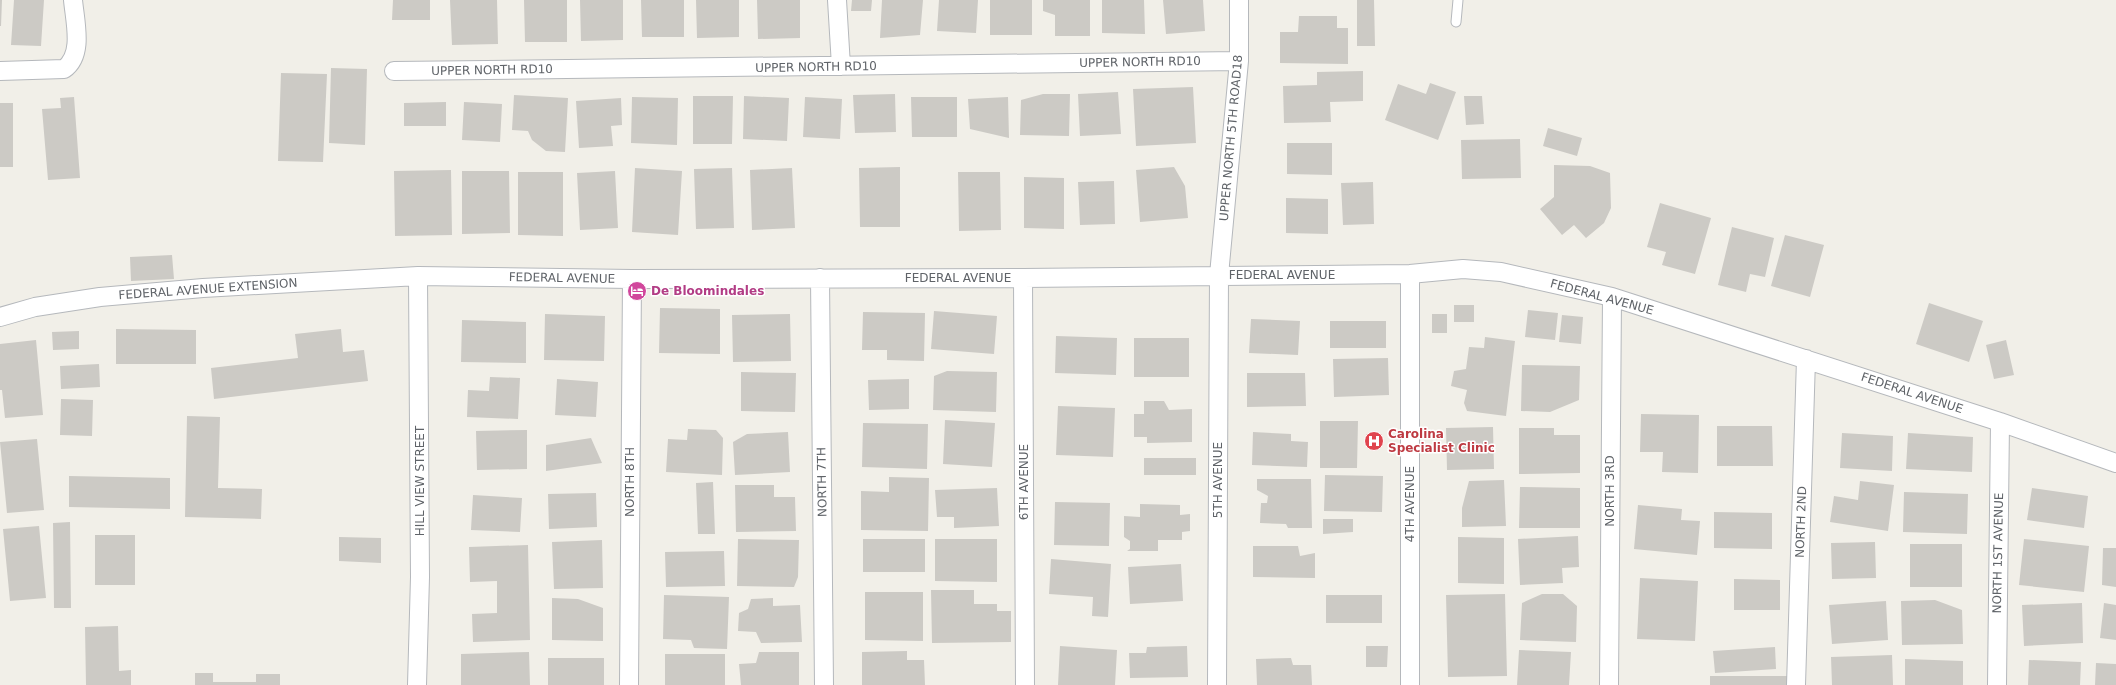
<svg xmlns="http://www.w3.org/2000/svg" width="2116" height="685" font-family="'DejaVu Sans',sans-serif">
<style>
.building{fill:#cccac5}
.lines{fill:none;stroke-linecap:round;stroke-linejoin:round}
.lane-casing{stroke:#b5b8bc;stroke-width:11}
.street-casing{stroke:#b5b8bc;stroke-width:20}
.lane{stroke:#fff;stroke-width:9}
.street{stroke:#fff;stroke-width:18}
.labels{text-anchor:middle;stroke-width:3;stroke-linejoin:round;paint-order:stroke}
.street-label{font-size:12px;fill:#5f6368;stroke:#fff}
.hotel-label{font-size:12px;font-weight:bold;fill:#b23c85;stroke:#fff;text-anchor:start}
.health-label{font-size:12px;font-weight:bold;fill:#be3a42;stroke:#fff;text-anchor:start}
</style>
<rect width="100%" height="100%" fill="#f1efe8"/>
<path class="building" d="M0 0H2L1 26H0Z
M14 0H44L41 46 11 45Z
M393 0H430V20H392Z
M450 0H497L498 44 452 45Z
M524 0H567V42H525Z
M580 0H623V40L581 41Z
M641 0H684V37H642Z
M696 0H739V37L697 38Z
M757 0H800V38L758 39Z
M852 0H872L871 11H851Z
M882 0H923L920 35 880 38Z
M939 0H978L976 33 937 31Z
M990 0H1032V35H990Z
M1043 0H1090V36H1055V15L1043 11Z
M1102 0H1144L1145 34 1102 33Z
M1163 0H1203L1205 31 1166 34Z
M1357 0H1374L1375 46H1357Z
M1299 16H1337V28H1348V64L1280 63V32H1298Z
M331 68 367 69 365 145 329 143Z
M1363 71V101L1330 102 1331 122 1284 123 1283 86 1317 85V72Z
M281 73 327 74 323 162 278 161Z
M1430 83 1456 92 1438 140 1385 120 1398 84 1426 94Z
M1193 87 1196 143 1136 146 1133 89Z
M1118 92 1121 134 1080 136 1078 94Z
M895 94 896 132 855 133 853 95Z
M1043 94H1070L1069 136 1020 135 1021 100Z
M514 95 568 98 565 152 546 151 532 140 528 131 512 130Z
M693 96H733L732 144H693Z
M744 96 789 98 787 141 743 139Z
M1464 96H1482L1484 124 1466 125Z
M74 97 80 178 48 180 42 109 61 108 60 98Z
M632 97 678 98 677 145 631 143Z
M805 97 842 99 840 139 803 137Z
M911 97H957V137H912Z
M1008 97 1009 138 970 129 968 99Z
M621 98 622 125 611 126 613 146 579 148 576 101Z
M446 102V126H404V103Z
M464 102 502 104 500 142 462 140Z
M0 103H13V167H0Z
M1548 128 1582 138 1577 156 1543 146Z
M1520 139 1521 178 1462 179 1461 140Z
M1287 143H1332V175L1287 174Z
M1554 165 1590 166 1610 173 1611 208 1604 223 1586 238 1574 225 1562 235 1540 209 1554 197Z
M900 167V227H860L859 168Z
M1174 167 1185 186 1188 218 1140 222 1136 170Z
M635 168 682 171 678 235 632 232Z
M732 168 734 228 696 229 694 169Z
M792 168 795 228 752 230 750 170Z
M451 170 452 235 395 236 394 171Z
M462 171H509L510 233 462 234Z
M615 171 618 228 580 230 577 173Z
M518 172H563V236L518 235Z
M958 172H1000L1001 230 959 231Z
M1024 177 1064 178V229L1024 228Z
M1114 181 1115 224 1080 225 1078 182Z
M1373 182 1374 224 1343 225 1341 183Z
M1286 198 1328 199V234L1286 233Z
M1660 203 1711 218 1695 274 1662 265 1666 252 1647 247Z
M1732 227 1774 238 1765 277 1750 274 1746 292 1718 285Z
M1785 235 1824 245 1810 297 1771 286Z
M172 255 174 279 131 281 130 257Z
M1929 303 1983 321 1969 362 1916 344Z
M1454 305H1474V322H1454Z
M660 308 720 309V354L659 353Z
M1528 310 1558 313 1555 340 1525 337Z
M934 311 997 316 994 354 931 349Z
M863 312 925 313 924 361 887 360V350H862Z
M545 314 605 316 604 361 544 360Z
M790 314 791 361 733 362 732 315Z
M1432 314H1447V333H1432Z
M1562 315 1583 317 1581 344 1559 342Z
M1251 319 1300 321 1298 355 1249 353Z
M462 320 526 322V363L461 362Z
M1330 321H1386V348H1330Z
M116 329 196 330V364H116Z
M341 329 343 352 364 350 368 381 214 399 211 368 298 358 295 334Z
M79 331V349L53 350 52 332Z
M1056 336 1117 338 1116 375 1055 373Z
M1485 337 1515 341 1506 416 1467 411 1464 403 1467 390 1451 386 1454 371 1466 369 1469 347 1484 348Z
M1134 338H1189V377H1134Z
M36 340 43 415 5 418 2 390H0V344Z
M2006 340 2014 375 1994 379 1986 345Z
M1388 358 1389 395 1334 397 1333 359Z
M99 364 100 387 61 389 60 366Z
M1522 365 1580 366 1579 400 1550 412 1521 411Z
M947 371 997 372 996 412 933 410 934 376Z
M741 372 796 373 795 412 741 411Z
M1247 373H1305L1306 406 1247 407Z
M490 377 520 378 518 419 467 417 468 390 489 391Z
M557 379 598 382 596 417 555 415Z
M909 379V409L869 410 868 380Z
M61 399 93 400 92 436 60 435Z
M1144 401H1164L1169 410 1192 409V442L1147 443V437H1134V414H1144Z
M1058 406 1115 408 1113 457 1056 455Z
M1641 414 1699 415 1698 473 1662 472 1663 452H1640Z
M187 416 220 417 218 488 262 489 261 519 185 517Z
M945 420 995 423 992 467 943 464Z
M1320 421H1358L1357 468H1320Z
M863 423 928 424 927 469 862 467Z
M1717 426H1772L1773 466H1717Z
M1493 427 1494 469 1447 470 1446 428Z
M1519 428H1554V435H1580V473L1519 474Z
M688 429 716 430 723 438 722 475 666 472 668 439 687 440Z
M527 430V469L477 470 476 431Z
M788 432 790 472 735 475 733 442 747 434Z
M1253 432 1291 434V441L1308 442 1307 467 1252 465Z
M1842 433 1893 436 1892 471 1840 468Z
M1908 433 1973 437 1972 472 1906 469Z
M591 438 602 463 546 471V445Z
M37 439 44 510 7 513 0 442Z
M1144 458H1196V475H1144Z
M1325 475 1383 476 1382 512 1324 511Z
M69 476 170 478V509L69 507Z
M889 477 929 478 928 531 861 530V491L889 492Z
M1257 479H1311L1312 528H1288L1286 524 1260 523 1261 503H1267L1268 496 1257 490Z
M1504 480 1506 526 1462 527V508L1469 481Z
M1860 481 1894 485 1888 531 1830 522 1834 496 1858 500Z
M713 482 715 534H698L696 483Z
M735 485H774V497H795L796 531 736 532Z
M1520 487 1580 488V528H1519Z
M997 488 999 526 954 528V517H937L935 490Z
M2032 488 2088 496 2084 528 2027 520Z
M1904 492 1968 494 1967 534 1903 532Z
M596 493 597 527 549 529 548 494Z
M473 495 522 498 520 532 471 530Z
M1055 502 1110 503 1109 546 1054 545Z
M1140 504 1180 505V515L1190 514V531L1182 532V540H1158V551H1127L1130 549V541L1124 537V516L1140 517Z
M1638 505 1682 509 1681 520 1700 521 1697 555 1634 549Z
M1714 512 1772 513V549L1714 548Z
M1323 519H1353V532L1323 534Z
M70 522 71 608H54L53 523Z
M39 526 46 598 10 601 3 529Z
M95 535H135V585H95Z
M1578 536 1579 567 1562 568 1563 583 1520 585 1518 539Z
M339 537 381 538V563L339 561Z
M1458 537 1504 538V584L1458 583Z
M738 539 799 540 798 577 794 587 737 586Z
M863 539H925V572H863Z
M935 539H997V582L935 581Z
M2024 539 2089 546 2084 592 2019 585Z
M602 540 603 588 554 589 552 542Z
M1875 542 1876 578 1832 579 1831 543Z
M1910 544H1962V587H1910Z
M528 545 530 640 473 642 472 614 497 613V581L470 582 469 547Z
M1253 546H1298L1300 556 1315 553V578L1253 577Z
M2103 548H2116V587L2102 585Z
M724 551 725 586 666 587 665 552Z
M1051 559 1111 564 1108 617 1092 616 1093 597 1049 594Z
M1181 564 1183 601 1130 604 1128 567Z
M1640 578 1698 581 1695 641 1637 639Z
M1734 579 1780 580V610H1734Z
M931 590H974V604H997V611H1011V642L932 643Z
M865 592H923V641L865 640Z
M1505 594 1507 676 1448 677 1446 595Z
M1542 594H1563L1577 606 1576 642 1520 640 1522 603Z
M664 595 729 597 727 649 694 648 691 640 663 639Z
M1326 595H1382V623H1326Z
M552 598 578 599 603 608V641L552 640Z
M773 598V606L800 605 802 642 761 643 756 632 738 631 739 613 748 609 751 599Z
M1935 600 1962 610 1963 644 1902 645 1901 601Z
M1886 601 1888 640 1832 644 1829 605Z
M2082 603 2083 643 2024 646 2022 605Z
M2104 603 2116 605V640L2100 638Z
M118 626 119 671 131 670V685H86L85 627Z
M1060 646 1117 650 1115 685H1058Z
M1187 646 1188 677 1130 678 1129 653H1146L1147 647Z
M1366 646H1388L1387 667H1366Z
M1775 647 1776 669 1715 673 1713 651Z
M1519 650 1571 652 1569 685H1517Z
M907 651V660H924L925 685H862V652Z
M529 652 530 685H461V654Z
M759 652H799V685H741L739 664 756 663Z
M665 654H725V685H665Z
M1892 655 1893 685H1832L1831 657Z
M548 658H604V685H548Z
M1291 658 1293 665H1311L1312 685H1257L1256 659Z
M1905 659 1963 661V685H1905Z
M2029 660 2081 662 2080 685H2028Z
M2096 663 2116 664V685H2095Z
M195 673H213V682H256V674H280V685H195Z
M1710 676H1787V685H1710Z"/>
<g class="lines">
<defs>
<path id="lane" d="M1456 22 1458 0"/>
<path id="street" d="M837 0 841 66
M0 71 64 69C84 55 75 22 73 0
M394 71 1239 61
M1410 274V685
M820 278 824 685
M1023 278 1025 685
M0 317 35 307 100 297 203 288 418 276 632 279 1023 278 1410 274 1463 269 1501 272 1612 297 2000 422 2116 463
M417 685 420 577 418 276
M629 685 632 279
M1217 685 1219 275 1239 61V0
M1609 685 1612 297
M1796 685 1806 359
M1997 685 2000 422"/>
</defs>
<use href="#lane" class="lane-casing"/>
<use href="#street" class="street-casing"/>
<use href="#lane" class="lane"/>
<use href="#street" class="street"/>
</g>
<defs>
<symbol id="hotel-disc" viewBox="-11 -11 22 22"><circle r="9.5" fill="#d1479c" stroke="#fff"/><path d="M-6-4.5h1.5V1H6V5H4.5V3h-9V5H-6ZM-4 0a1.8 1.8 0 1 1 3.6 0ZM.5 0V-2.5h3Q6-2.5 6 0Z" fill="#fff"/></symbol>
<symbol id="hospital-disc" viewBox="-11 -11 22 22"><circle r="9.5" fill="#e0444e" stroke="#fff"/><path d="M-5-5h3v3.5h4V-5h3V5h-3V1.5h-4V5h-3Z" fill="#fff"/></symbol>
</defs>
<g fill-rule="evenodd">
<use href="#hotel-disc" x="626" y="280" width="22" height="22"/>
<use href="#hospital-disc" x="1363" y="430" width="22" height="22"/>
</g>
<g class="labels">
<g class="street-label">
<text transform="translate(1140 62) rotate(-1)" y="4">UPPER NORTH RD10</text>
<text transform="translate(816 67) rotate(-1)" y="4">UPPER NORTH RD10</text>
<text transform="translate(492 70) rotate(-1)" y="4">UPPER NORTH RD10</text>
<text transform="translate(1231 138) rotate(-85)" y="4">UPPER NORTH 5TH ROAD18</text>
<text x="1282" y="279">FEDERAL AVENUE</text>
<text transform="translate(562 278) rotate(1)" y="4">FEDERAL AVENUE</text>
<text x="958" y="282">FEDERAL AVENUE</text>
<text transform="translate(208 289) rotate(-4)" y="4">FEDERAL AVENUE EXTENSION</text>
<text transform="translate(1602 297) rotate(15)" y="4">FEDERAL AVENUE</text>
<text transform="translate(1912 393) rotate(18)" y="4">FEDERAL AVENUE</text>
<text transform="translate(1218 480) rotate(-90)" y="4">5TH AVENUE</text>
<text transform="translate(420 481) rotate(-90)" y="4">HILL VIEW STREET</text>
<text transform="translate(630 482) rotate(-90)" y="4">NORTH 8TH</text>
<text transform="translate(822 482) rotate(-91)" y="4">NORTH 7TH</text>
<text transform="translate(1024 482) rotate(-90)" y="4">6TH AVENUE</text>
<text transform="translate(1610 491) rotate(-90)" y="4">NORTH 3RD</text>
<text transform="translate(1410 504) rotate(-90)" y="4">4TH AVENUE</text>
<text transform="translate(1801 522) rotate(-88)" y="4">NORTH 2ND</text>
<text transform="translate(1998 553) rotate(-89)" y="4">NORTH 1ST AVENUE</text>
</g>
<g class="hotel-label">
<text x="651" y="295">De Bloomindales</text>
</g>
<g class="health-label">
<text x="1388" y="438">Carolina<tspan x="1388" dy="14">Specialist Clinic</tspan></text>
</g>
</g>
</svg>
